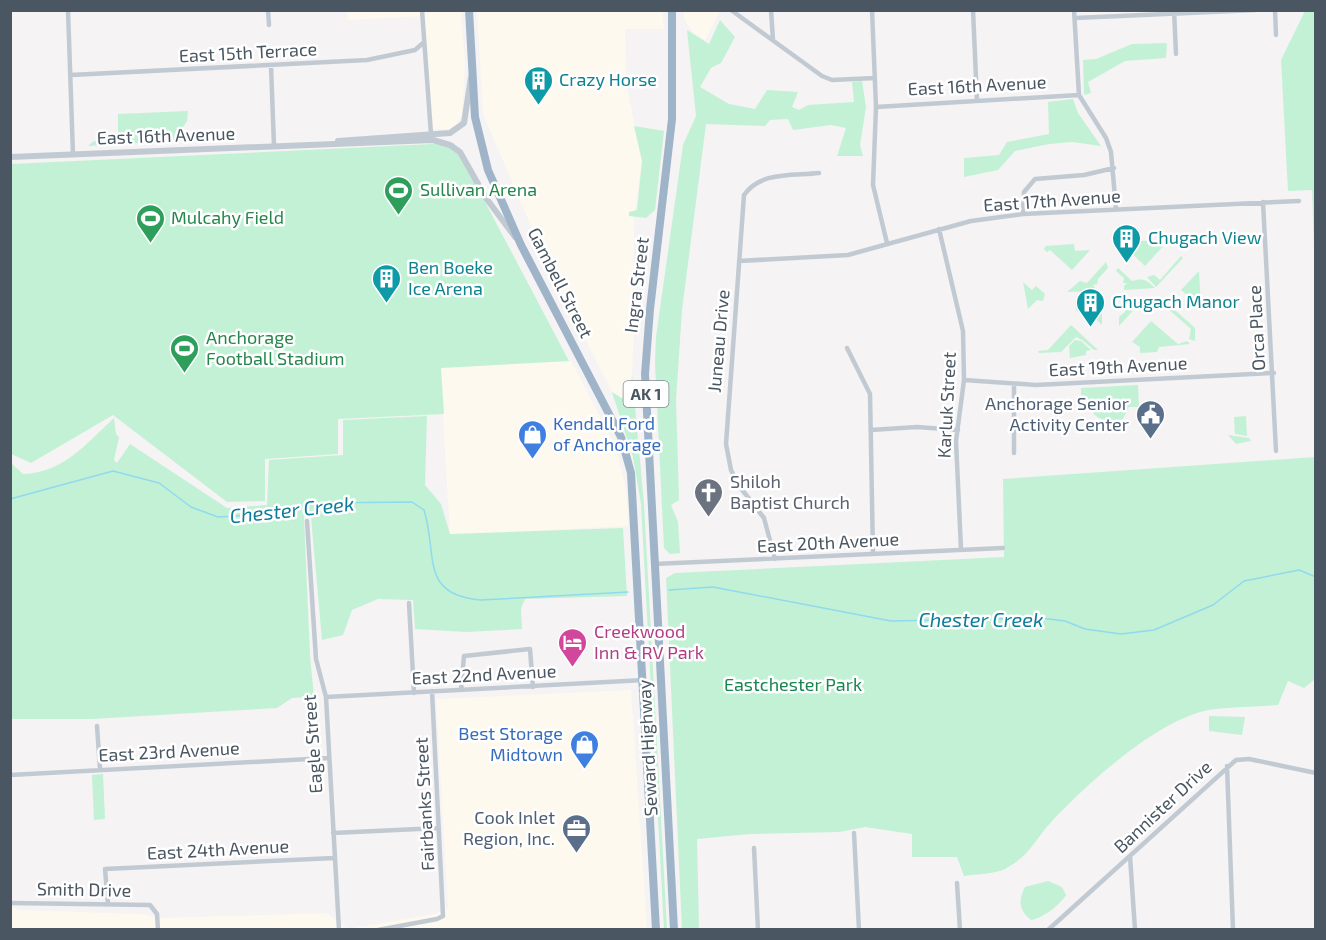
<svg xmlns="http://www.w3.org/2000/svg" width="1326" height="940" font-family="'Exo 2',sans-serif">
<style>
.commercial{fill:#fdf9ef}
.green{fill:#c3f1d5}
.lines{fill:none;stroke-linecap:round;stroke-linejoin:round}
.stream{stroke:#90daee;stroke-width:1.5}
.minor{stroke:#c1cad2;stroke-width:4.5}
.tertiary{stroke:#c1cad2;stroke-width:6}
.trunk{stroke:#9fb4c9;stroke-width:8}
.labels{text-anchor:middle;stroke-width:5;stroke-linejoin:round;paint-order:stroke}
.shield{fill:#fff;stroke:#808990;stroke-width:1.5}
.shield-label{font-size:16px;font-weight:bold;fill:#4a5661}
.street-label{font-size:18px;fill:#4a5661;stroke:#fff}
.culture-label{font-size:18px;fill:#0d838f;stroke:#fff;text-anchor:start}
.leisure-label{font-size:18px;fill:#27864d;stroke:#fff;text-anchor:start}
.service-label{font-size:18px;fill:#4e5e75;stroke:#fff;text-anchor:end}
.shop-label{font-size:18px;fill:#366cbe;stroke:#fff;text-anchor:start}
.worship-label{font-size:18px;fill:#5b616d;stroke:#fff;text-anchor:start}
.hotel-label{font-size:18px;fill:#b23c85;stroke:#fff;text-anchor:start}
.park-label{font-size:18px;fill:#17864f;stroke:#fff}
.water-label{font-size:20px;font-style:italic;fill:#0c7c9b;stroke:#fff}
</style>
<rect width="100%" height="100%" fill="#f5f3f3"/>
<path class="commercial" d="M347 11H461L465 62 462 115 455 129H431L422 16 348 20Z
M477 11H662L664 29H625L626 82 642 161 634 216V328L631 397 627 400 612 392 548 266 483 114Z
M684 11H720L705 40 693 32 684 19Z
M571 361 616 447 626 489 629 526 450 535 440 368Z
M631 690 647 929 11 930 10 905 18 910 143 914 160 918 327 913 348 929 435 914 448 908 436 699Z"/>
<path class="green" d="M1305 11H1316L1315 278 1312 190 1288 191 1281 60Z
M720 20 735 37 721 63 711 68 700 87 729 104 755 109 767 90 798 92 792 107 799 110 808 105 854 102 852 82 862 81 866 107 860 145 863 156H837L846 128 831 125 793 130 788 119 770 120 765 126 706 124 682 310 676 400 679 500 671 505 678 522 680 553 670 554 664 548 655 363 656 337 683 145 696 116 687 30 709 44Z
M1167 43 1166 58 1125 61 1088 82 1091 93 1084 95 1083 60 1096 59 1132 44Z
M1073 99 1078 113 1101 146 1072 142 1049 144 1015 151 998 170 964 177V158L999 155 1007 142 1049 134 1048 102Z
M188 111 187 121 181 130 190 140 88 146 94 141 118 140V114Z
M634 126 664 131 655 210 646 218 629 216V212L637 210 642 161Z
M454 143 569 361 441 368 444 414 338 419V454L265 459V501L227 502 113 415 31 463 11 454V164Z
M1164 240 1166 243 1145 266 1120 242Z
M1074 244 1075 251 1090 250 1072 270 1050 250 1047 252 1044 249 1046 246Z
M1181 256 1183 258 1156 287 1147 277 1154 275 1160 280Z
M1106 262 1108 268 1098 279 1097 284 1093 285 1097 291 1067 292 1080 281 1087 283Z
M1118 268 1132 281C1143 278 1146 279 1155 288L1124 290V286L1127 283H1123L1124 278 1116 271Z
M1199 271 1201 307 1181 290Z
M1023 282 1032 290 1036 286 1045 294 1043 301 1037 300 1028 309Z
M1146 297 1149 304 1144 310 1138 305 1119 326V317L1125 312V298Z
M1097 300 1098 306H1102V325L1084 308 1079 313 1076 310 1075 301Z
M1168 304 1195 328V341L1189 339 1191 329 1166 307Z
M1151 321 1178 344 1187 341 1190 344 1159 347 1157 352 1140 353V347L1132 342Z
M1071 325 1098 350H1094L1082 340 1076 337 1061 352 1039 353 1038 351 1048 350Z
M1075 340 1081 341 1091 350 1086 351V355L1070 358 1069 346Z
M632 374 644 504 667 929H664L641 504 633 457 612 392 621 398 631 397Z
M1138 385 1139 407H1129L1123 419C1106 423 1092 420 1088 402L1081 400V388Z
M427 416 425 485 441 504 450 534 623 528 627 596 525 599 521 608 522 629 466 632 415 629 413 600 378 599 352 610 343 635 322 640 311 517H304L310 656 314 697 292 698 277 708 92 719H11V463L23 474C63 473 86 444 114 418L116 434 119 437 114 460 117 463 130 444 227 508 267 505 269 460 343 455V420Z
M1246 416 1247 436 1235 434 1234 417Z
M1228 435 1249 438 1251 441 1236 444Z
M1315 457V679L1304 688 1288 681 1278 705C1258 707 1216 707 1200 712 1150 727 1088 783 1053 820 1034 840 1031 855 1005 869 994 874 976 874 964 876L957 857H912V834L865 827 839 832 750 834 697 839 699 929H682L666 578 675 573 1004 557 1003 479Z
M1209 716 1245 717 1242 735 1209 731Z
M103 774 105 819 94 820 92 775Z
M1048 881 1062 887 1066 895C1060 905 1043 918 1031 920 1019 911 1018 900 1025 887Z"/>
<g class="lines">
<path class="stream" d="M10 499 113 471 159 483 191 507 218 517 251 515 320 503 412 502 424 510C438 555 419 595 481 600L628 592
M669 590 713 587 891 621 1041 618 1065 621 1085 629 1121 634 1154 630 1213 605 1244 581 1299 570 1316 577"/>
<path class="minor" d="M68 10 73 155
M268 10 269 25
M422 10 431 134
M731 10 822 76 832 80 875 78
M771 10 773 40
M872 10 876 107 873 185 887 243
M973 10 977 101
M1074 10 1079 95 1106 138 1111 152 1116 209
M1174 10 1176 54
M1275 10 1276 35
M1075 18 1256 10
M271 66 274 146
M71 75 367 60 415 50 423 43
M876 107 1079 95
M1263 202 1276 451
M1023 214 1024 192 1035 179 1084 175 1114 168
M939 229 963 331 964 380 956 441 961 549
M739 261 848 255 971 221 1023 214 1299 201
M847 348 870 394 873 554
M964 380 1036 385 1274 373
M871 430 917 427 958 430
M1014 453V384
M307 521 316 659 326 697 339 930
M775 559 764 518 740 487 731 470 726 444 744 195C761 171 793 176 819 173
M654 564 1003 548
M409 603 414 693
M461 690 464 656 530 649 533 687
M326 697 644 680
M97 726 100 769
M1227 766 1233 930
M10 775 328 758
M333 833 439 828
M854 833 859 930
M754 848 758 930
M1130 856 1135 930
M957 883 960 930
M10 903 150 905 157 914 158 930
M108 904 105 869 334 858
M378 930 437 919 443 916 432 691
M1048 930 1236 760 1249 759 1316 773"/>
<path class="tertiary" d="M338 141 450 133 464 123 471 77
M10 157 433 140 450 145 460 152 486 198 515 237"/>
<path class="trunk" d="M469 10 475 117 488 170 521 245 621 437 631 473 656 930
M672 10V119L650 309 645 374 674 930"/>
</g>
<defs>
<symbol id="building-pin" viewBox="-11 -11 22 30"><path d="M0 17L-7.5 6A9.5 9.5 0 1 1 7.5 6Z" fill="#0f9aa8" stroke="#fff"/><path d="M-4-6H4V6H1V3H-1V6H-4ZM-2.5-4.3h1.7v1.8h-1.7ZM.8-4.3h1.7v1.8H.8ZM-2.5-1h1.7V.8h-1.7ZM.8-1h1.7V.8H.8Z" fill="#fff"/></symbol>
<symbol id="stadium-pin" viewBox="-11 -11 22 30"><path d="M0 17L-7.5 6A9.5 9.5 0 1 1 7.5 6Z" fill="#2e9e5b" stroke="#fff"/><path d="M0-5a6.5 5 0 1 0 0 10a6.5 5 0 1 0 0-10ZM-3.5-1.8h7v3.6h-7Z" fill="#fff"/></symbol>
<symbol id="civic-pin" viewBox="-11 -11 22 30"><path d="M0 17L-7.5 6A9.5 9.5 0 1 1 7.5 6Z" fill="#5c6f8a" stroke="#fff"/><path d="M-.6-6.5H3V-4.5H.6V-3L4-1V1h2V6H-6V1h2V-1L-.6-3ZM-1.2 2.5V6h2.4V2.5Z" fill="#fff"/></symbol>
<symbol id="shop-pin" viewBox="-11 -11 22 30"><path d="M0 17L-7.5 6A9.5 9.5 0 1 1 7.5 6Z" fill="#3f7fe0" stroke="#fff"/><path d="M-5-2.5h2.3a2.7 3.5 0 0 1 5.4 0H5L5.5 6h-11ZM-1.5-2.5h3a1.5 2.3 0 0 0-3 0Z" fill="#fff"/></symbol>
<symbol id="church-pin" viewBox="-11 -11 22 30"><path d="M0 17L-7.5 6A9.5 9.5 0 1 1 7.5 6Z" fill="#6b7280" stroke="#fff"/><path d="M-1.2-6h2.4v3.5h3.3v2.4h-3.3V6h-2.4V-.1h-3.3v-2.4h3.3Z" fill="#fff"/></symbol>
<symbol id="hotel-pin" viewBox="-11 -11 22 30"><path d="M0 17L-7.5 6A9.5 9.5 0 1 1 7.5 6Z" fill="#d1479c" stroke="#fff"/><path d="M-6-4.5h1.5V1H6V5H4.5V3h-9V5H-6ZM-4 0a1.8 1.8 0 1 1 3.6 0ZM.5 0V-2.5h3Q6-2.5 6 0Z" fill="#fff"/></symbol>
<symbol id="office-pin" viewBox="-11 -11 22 30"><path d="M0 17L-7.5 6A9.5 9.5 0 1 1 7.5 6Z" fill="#5c6f8a" stroke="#fff"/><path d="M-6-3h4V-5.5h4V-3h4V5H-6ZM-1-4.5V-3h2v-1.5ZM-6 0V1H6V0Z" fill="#fff"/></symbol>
</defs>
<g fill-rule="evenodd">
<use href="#building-pin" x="522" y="64" width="33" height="45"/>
<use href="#stadium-pin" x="382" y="174" width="33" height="45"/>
<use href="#stadium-pin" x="134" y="202" width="33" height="45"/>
<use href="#building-pin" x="1110" y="222" width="33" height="45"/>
<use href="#building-pin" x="370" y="262" width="33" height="45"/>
<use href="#building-pin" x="1074" y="286" width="33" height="45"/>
<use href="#stadium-pin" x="168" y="332" width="33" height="45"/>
<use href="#civic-pin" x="1134" y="398" width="33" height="45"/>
<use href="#shop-pin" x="516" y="418" width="33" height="45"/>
<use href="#church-pin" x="692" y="476" width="33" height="45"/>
<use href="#hotel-pin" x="556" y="626" width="33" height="45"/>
<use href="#shop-pin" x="568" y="728" width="33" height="45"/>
<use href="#office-pin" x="560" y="812" width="33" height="45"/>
</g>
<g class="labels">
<rect class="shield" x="623.5" y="381" width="45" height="26" rx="4.5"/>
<g class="shield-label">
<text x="646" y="400">AK 1</text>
</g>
<g class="street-label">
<text transform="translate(248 53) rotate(-3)" y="6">East 15th Terrace</text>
<text transform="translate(977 86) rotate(-3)" y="6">East 16th Avenue</text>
<text transform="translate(166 136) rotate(-2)" y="6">East 16th Avenue</text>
<text transform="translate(1052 201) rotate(-4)" y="6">East 17th Avenue</text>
<text transform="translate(560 283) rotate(63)" y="6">Gambell Street</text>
<text transform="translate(637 285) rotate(-83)" y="6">Ingra Street</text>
<text transform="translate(1257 328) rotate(-93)" y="6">Orca Place</text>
<text transform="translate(719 341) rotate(-85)" y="6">Juneau Drive</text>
<text transform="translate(1118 367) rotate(-3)" y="6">East 19th Avenue</text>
<text transform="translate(947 405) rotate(-87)" y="6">Karluk Street</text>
<text transform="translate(828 543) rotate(-3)" y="6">East 20th Avenue</text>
<text transform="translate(484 675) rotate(-3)" y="6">East 22nd Avenue</text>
<text transform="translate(313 744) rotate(-94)" y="6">Eagle Street</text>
<text transform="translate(648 748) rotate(-93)" y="6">Seward Highway</text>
<text transform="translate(169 752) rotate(-3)" y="6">East 23rd Avenue</text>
<text transform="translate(425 804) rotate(-93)" y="6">Fairbanks Street</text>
<text transform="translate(1163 807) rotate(-43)" y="6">Bannister Drive</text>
<text transform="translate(218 850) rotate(-3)" y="6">East 24th Avenue</text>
<text transform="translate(84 890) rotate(1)" y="6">Smith Drive</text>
</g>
<g class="culture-label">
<text x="559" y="86">Crazy Horse</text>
<text x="1148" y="244">Chugach View</text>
<text x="408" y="274">Ben Boeke<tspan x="408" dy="21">Ice Arena</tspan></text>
<text x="1112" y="308">Chugach Manor</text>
</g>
<g class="leisure-label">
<text x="420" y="196">Sullivan Arena</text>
<text x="171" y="224">Mulcahy Field</text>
<text x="206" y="344">Anchorage<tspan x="206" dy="21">Football Stadium</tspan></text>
</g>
<g class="service-label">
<text x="1129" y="410">Anchorage Senior<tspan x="1129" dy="21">Activity Center</tspan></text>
<text x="555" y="824">Cook Inlet<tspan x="555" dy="21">Region, Inc.</tspan></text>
</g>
<g class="shop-label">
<text x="553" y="430">Kendall Ford<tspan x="553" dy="21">of Anchorage</tspan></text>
<text x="563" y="740" text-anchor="end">Best Storage<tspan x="563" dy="21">Midtown</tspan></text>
</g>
<g class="worship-label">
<text x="730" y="488">Shiloh<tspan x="730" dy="21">Baptist Church</tspan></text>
</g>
<g class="hotel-label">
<text x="594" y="638">Creekwood<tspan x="594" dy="21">Inn &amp; RV Park</tspan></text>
</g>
<g class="park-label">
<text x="793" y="691">Eastchester Park</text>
</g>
<g class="water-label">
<text transform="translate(292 510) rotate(-6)" y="7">Chester Creek</text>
<text x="981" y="627">Chester Creek</text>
</g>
</g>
<rect width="1326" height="940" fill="none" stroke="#4a5661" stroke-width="24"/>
</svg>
